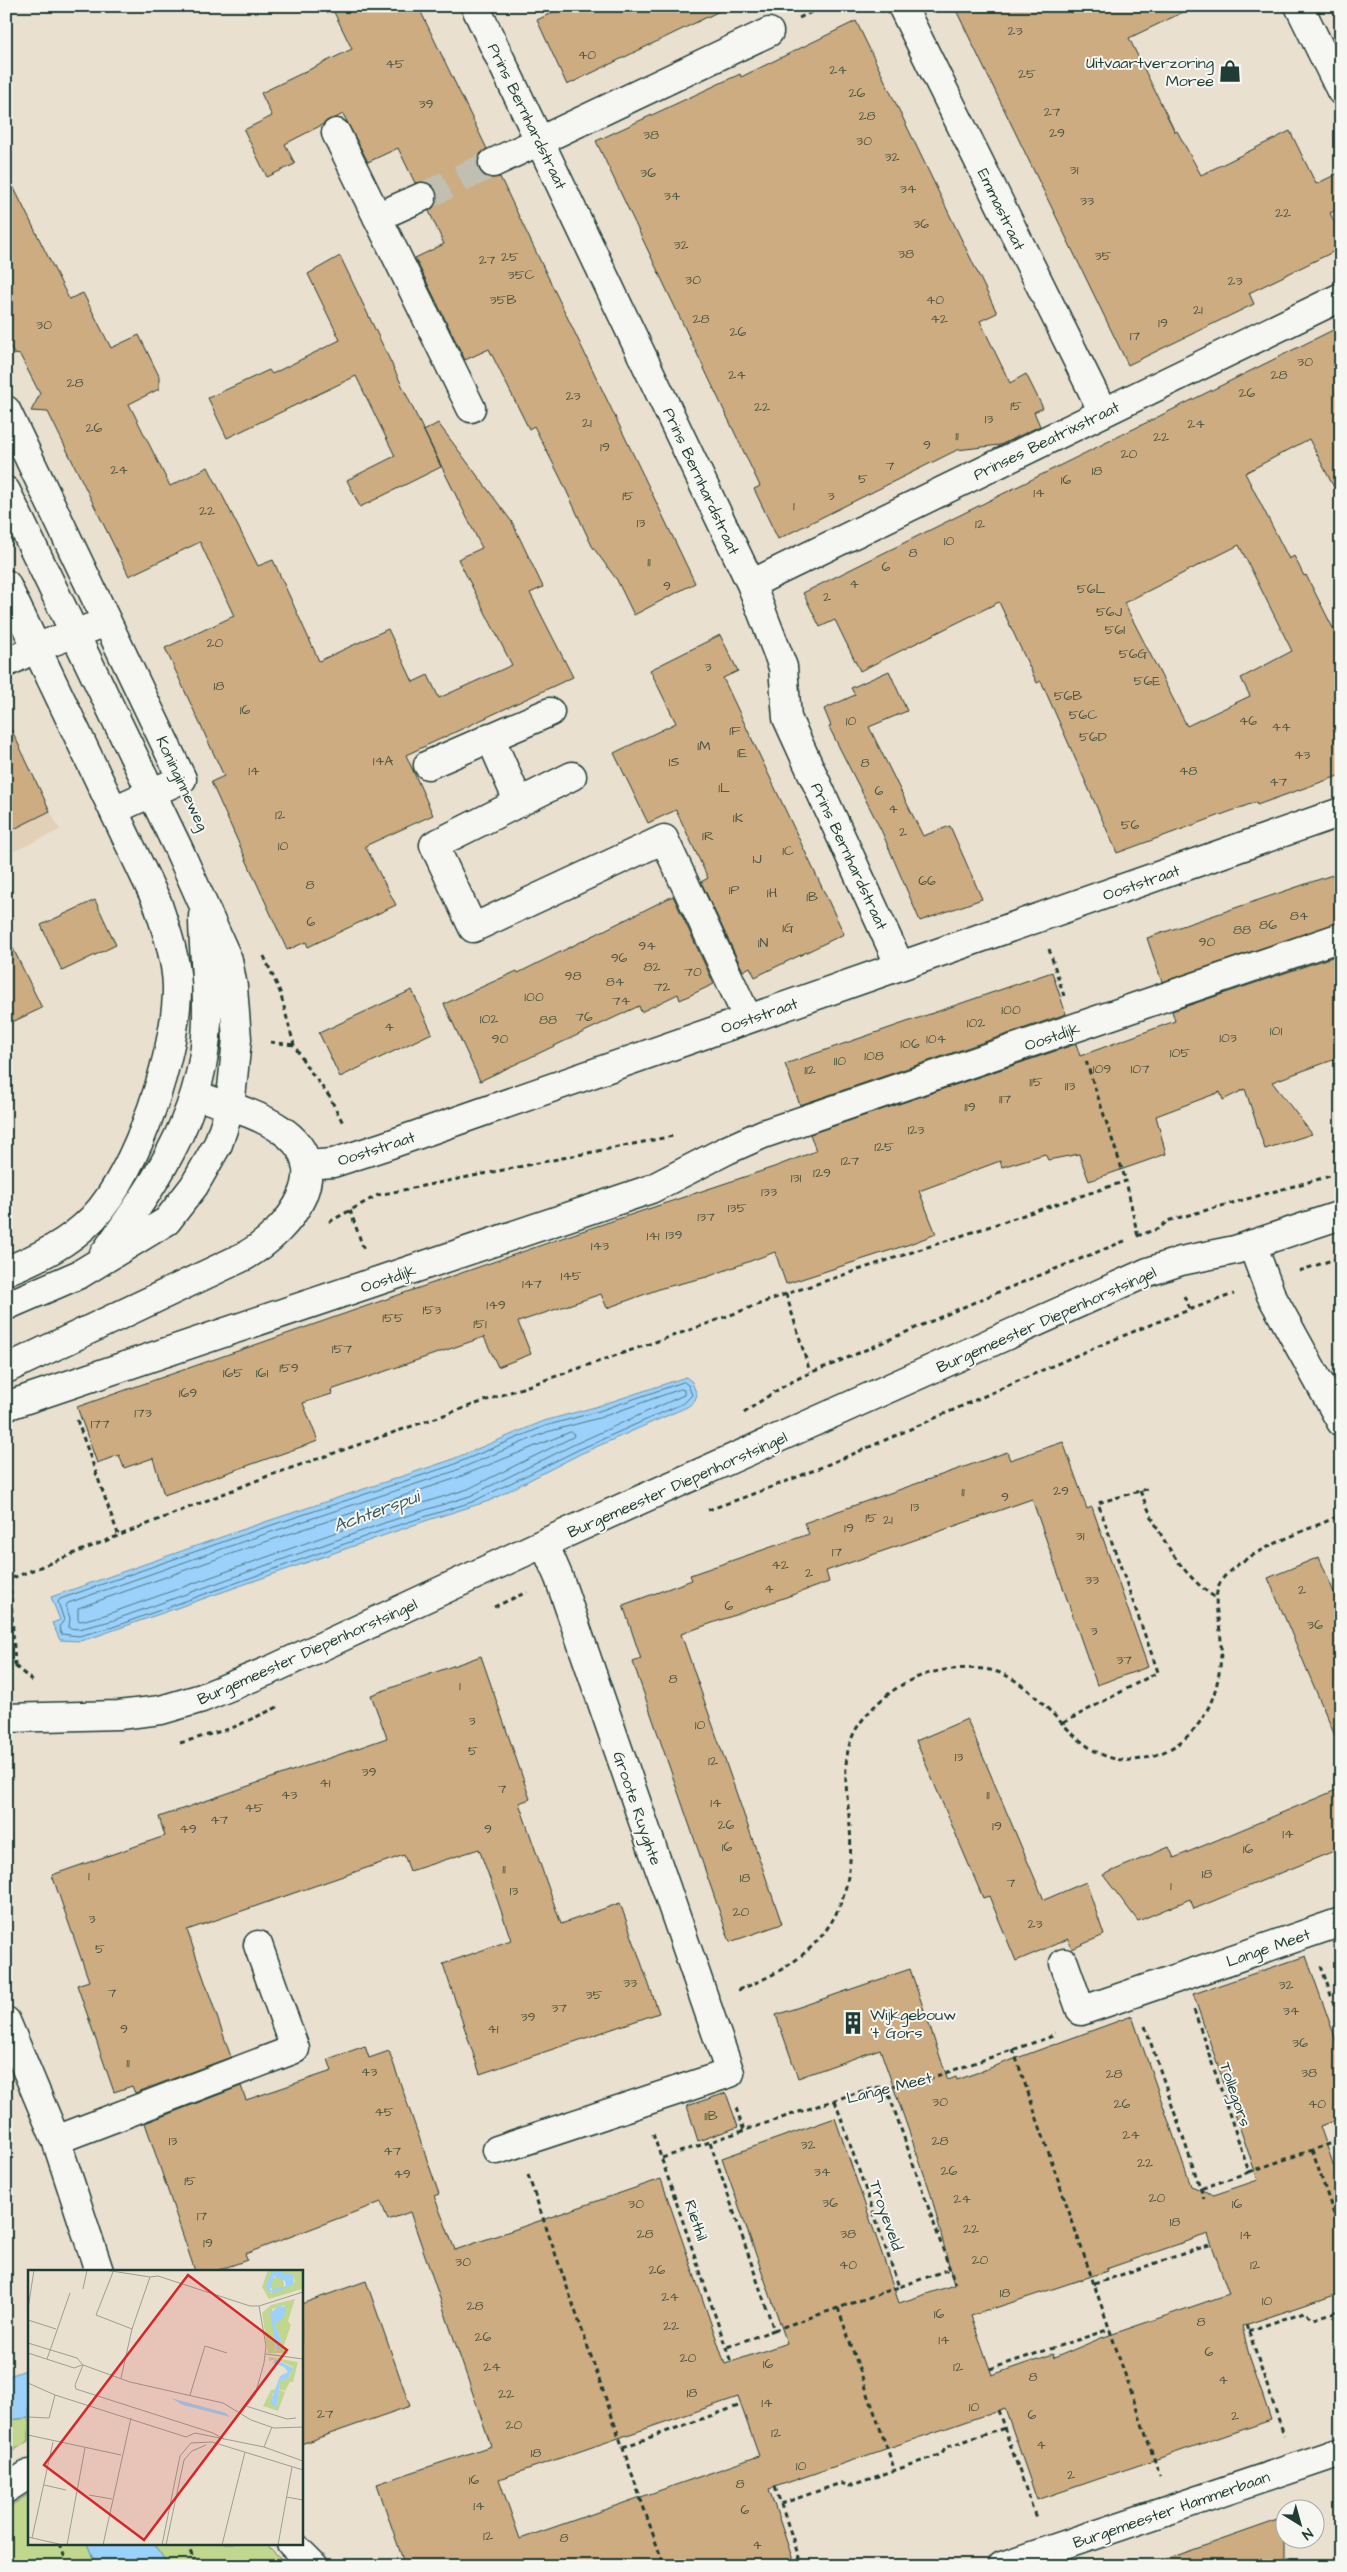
<svg xmlns="http://www.w3.org/2000/svg" width="1347" height="2572" font-family="'Architects Daughter',sans-serif">
<style>
.built{fill:#e2d0b8}
.green{fill:#c1d78d;stroke:#708a60}
.water{fill:#9bd1fa;stroke:#6996ab}
.lines{fill:none;stroke-linecap:round;stroke-linejoin:round}
.shore{stroke:#517883;stroke-width:1}
.building{fill:#ceac81;stroke:#1f3d34;fill-rule:evenodd}
.minor-tunnel{stroke:#c1bfb1;stroke-width:28;stroke-dasharray:28 14;stroke-linecap:butt}
.minor-casing{stroke:#1f3d34;stroke-width:31}
.major-casing{stroke:#1f3d34;stroke-width:31}
.path{stroke:#1f3d34;stroke-width:3;stroke-dasharray:5 4;stroke-linecap:butt}
.minor{stroke:#f6f6f2;stroke-width:28}
.major{stroke:#f6f6f2;stroke-width:28}
.labels{text-anchor:middle;stroke-width:4;stroke-linejoin:round;paint-order:stroke}
.number-label{font-size:14px;fill:#4b5947}
.poi-label{font-size:16px;fill:#1f3d34;stroke:#f6f6f2;text-anchor:end}
.street-label{font-size:16px;fill:#1f3d34;stroke:#f6f6f2}
.water-label{font-size:18px;font-style:italic;fill:#385b5c;stroke:#f6f6f2}
.inset-road{fill:none;stroke:#999f92;stroke-width:1}
.view{fill:#d62828;fill-opacity:0.15;stroke:#d62828;stroke-width:2.5}
.inset-edge{fill:none;stroke:#1f3d34;stroke-width:2.5}
</style>
<rect width="100%" height="100%" fill="#eae0d0"/>
<filter id="ink" filterUnits="userSpaceOnUse"><feTurbulence type="fractalNoise" baseFrequency=".02" numOctaves="2"/><feDisplacementMap in="SourceGraphic" scale="10" xChannelSelector="R" yChannelSelector="G"/><feConvolveMatrix kernelMatrix="1 2 1 2 8 2 1 2 1" color-interpolation-filters="sRGB"/></filter>
<g filter="url(#ink)">
<path class="built" d="M6 723 60 830 6 855Z"/>
<path class="green" d="M29 2418V2441L6 2455V2420Z
M29 2494V2543H87L96 2566H46L43 2559 23 2566H6V2509Z
M153 2543H265L288 2566H169Z"/>
<path class="water" d="M686 1377 692 1382 697 1395 694 1402 687 1407 580 1454 489 1501 425 1521 94 1637 80 1641 60 1640 52 1623 60 1620 51 1597 250 1527 448 1461 544 1421 595 1407Z
M29 2369V2418L6 2420V2377Z
M87 2543H153L169 2566H96Z"/>
<g class="lines">
<path class="shore" d="M684 1382 688 1385 692 1395 684 1403 578 1450 472 1502 389 1528 113 1627 79 1636 61 1634 59 1627 64 1620 58 1602 60 1599 251 1532 450 1466 545 1426 596 1412Z
M681 1389 684 1390V1395L575 1444 470 1496 387 1522 111 1621 79 1629 69 1628 70 1618 66 1606 68 1603 253 1538 452 1472 547 1432 599 1418Z
M571 1432 574 1434 573 1437 468 1489 384 1515 108 1614 81 1621 78 1620V1608L256 1545 454 1479Z"/>
</g>
<path class="building" d="M331 6H418L487 149 480 154 478 161 479 170 484 176 491 178 500 177 695 583 634 615 617 580 592 546 561 479 534 426 529 429 489 349 465 360 415 258 444 244 429 211 435 206 437 199 436 191 432 185 424 182 415 183 398 148 368 162 343 114 285 144 295 164 267 177 244 130 272 116 261 93 352 49Z
M566 6H730L567 85 537 20Z
M954 6H1196L1129 38 1175 132 1177 131 1201 175 1290 131 1316 184 1341 172V208L1330 213 1341 236V248L1249 293 1254 304 1128 365Z
M856 21 997 313 980 321 1010 383 1026 374 1043 408 1034 412 1040 426 1000 445 957 450 778 539 754 489 760 486 596 141 740 74 741 77Z
M6 172 69 299 83 293 111 348 139 335 159 376V389L129 404 170 486 208 467 258 566 273 560 319 661 388 629 413 682 428 675 439 698 512 665 458 559 482 548 424 431 438 423 512 522 543 587 530 593 573 677 406 755 433 815 365 846 396 905 308 947 306 942 287 950 211 782 224 776 165 648 234 616 200 542 129 576 48 412 31 411 40 394 20 355 14 354 6 339Z
M340 256 441 467 360 507 347 480 395 456 356 376 227 438 208 398 269 370 272 374 340 340 308 274Z
M1341 326V501L1309 439 1245 473 1289 559 1294 556 1304 576 1306 575 1341 644V775L1257 805 1256 802 1117 853 1041 681 1037 683 999 602 860 671 835 620 820 627 803 593ZM1239 545 1292 651 1241 678 1250 696 1187 726 1124 603Z
M720 635 738 671 723 678 844 934 755 977 750 967 743 971 701 882 708 878 676 810 648 823 614 753 676 723 650 670Z
M889 671 907 711 869 727 923 836 950 826 982 899 920 921 882 832 829 727 831 726 824 709 855 695 851 688Z
M6 718 50 811 6 833Z
M1341 872V922L1162 982 1147 938Z
M673 896 714 984 680 1000 678 994 641 1012 639 1006 480 1081 444 1004 517 971 518 973Z
M95 900 116 945 62 971 41 925Z
M6 934 42 1008 6 1025Z
M1341 954V1057L1272 1082 1312 1134 1265 1149 1245 1089 1223 1100 1220 1092 1156 1116 1166 1154 1089 1181 1079 1154 1048 1160 1045 1154 1002 1167 1000 1161 919 1191 936 1234 907 1245 786 1284 775 1252 707 1277 662 1288 607 1308 601 1294 518 1322 531 1354 498 1367 484 1337 331 1390 332 1394 303 1403 318 1441 164 1495 153 1458 124 1468 119 1455 97 1463 77 1407 582 1231 774 1167 816 1151 810 1134 1076 1044 1080 1056 1175 1021 1172 1011Z
M1052 972 1066 1014 800 1105 785 1064Z
M412 990 432 1033 340 1077 319 1033Z
M1063 1442 1087 1509 1092 1507 1148 1667 1097 1685 1032 1499 826 1571 829 1582 681 1634 782 1924 730 1942 633 1662 641 1659 623 1605 692 1580 690 1575 809 1534 804 1523 1007 1452 1010 1460Z
M1319 1557 1341 1609V1750L1268 1578Z
M481 1656 530 1799 519 1803 561 1924 620 1903 659 2013 480 2074 443 1964 511 1940 494 1890 479 1849 410 1871 404 1855 187 1930 231 2057 135 2093 132 2086 114 2092 77 1985 89 1981 52 1875 165 1836 159 1817 387 1738 371 1695Z
M967 1719 1044 1900 1086 1882 1104 1935 1072 1949 1068 1939 1016 1961 989 1896 983 1898 916 1741Z
M1341 1788V1848L1194 1909 1190 1899 1138 1921 1103 1875 1169 1847 1174 1858Z
M1306 1956 1341 2054V2119L1320 2126 1341 2187V2293L1242 2326 1249 2355 1271 2420 1037 2500 1005 2408 769 2489 795 2566H405L377 2484 491 2446 410 2212 388 2220 381 2202 245 2254 247 2260 216 2271H195L145 2123 241 2086 246 2100 332 2071 328 2059 365 2046 369 2058 389 2051 439 2194 434 2196 455 2250 661 2179 725 2364 787 2343 722 2158 835 2118 899 2303 954 2285 930 2191 880 2049 798 2078 776 2015 910 1969 948 2080 956 2077 957 2080 1132 2016 1191 2186 1214 2195 1258 2180 1193 1994ZM1208 2234 1229 2294 1101 2338 1054 2358 1053 2354 992 2375 971 2316 1107 2271 1106 2269ZM738 2397 759 2456 520 2539 499 2479Z
M726 2093 738 2127 698 2141 687 2106Z
M366 2281 410 2406 301 2444V2304Z
M1284 2518V2566H1162L1161 2561Z"/>
<g class="lines">
<path class="minor-tunnel" d="M422 197 493 163"/>
<defs>
<path id="minor" d="M475 6 751 584 783 667 787 718 900 966
M902 6 1103 412
M1299 6 1341 91
M336 133 471 408
M493 163 769 32
M377 217 422 197
M6 410 182 779 114 810
M6 584 157 902C166 929 176 957 177 986 178 1049 137 1172 93 1218 69 1243 38 1258 6 1271
M751 584 1341 297
M6 663 43 645 107 622
M490 737 519 803
M428 765 550 712
M572 776 434 845 473 928 664 839 748 1019
M306 1165 333 1163 385 1146 1341 812
M1252 1244 1271 1295 1341 1422
M6 1369 245 1256C289 1231 340 1168 280 1129 255 1112 223 1105 195 1095
M6 1406 651 1189 727 1150 763 1134 1341 937
M6 1718 119 1715 161 1710 202 1698 275 1668 544 1543 1148 1272 1181 1261 1235 1250 1341 1215
M1064 1963 1081 2011 1341 1922
M6 2021 56 2140 99 2271
M56 2140 295 2049 258 1945
M497 2150 730 2073 559 1578 544 1543
M6 2489 29 2474
M291 2543 314 2566
M1002 2566 1341 2452"/>
<path id="major" d="M6 491 179 850 228 960 233 987 237 1039 230 1108 218 1144 194 1186 167 1221 80 1274 6 1306
M104 1254C152 1188 199 1121 206 1037 210 997 203 956 203 916"/>
</defs>
<use href="#minor" class="minor-casing"/>
<use href="#major" class="major-casing"/>
<path class="path" d="M799 18 824 6
M1049 949 1064 996
M264 956 280 992 294 1045 307 1067 329 1096 343 1123
M270 1042 294 1045
M1086 1061 1126 1181
M350 1210 364 1250
M329 1222 378 1195 673 1136
M1137 1236 1160 1228 1167 1221 1341 1173
M1299 1271 1341 1257
M786 1294 810 1372
M1184 1296 1190 1309
M744 1413C771 1393 799 1375 831 1365L991 1295 1127 1240
M77 1420 118 1534
M1140 1491C1158 1532 1178 1573 1216 1598
M708 1510C888 1449 1054 1355 1234 1294
M494 1607 527 1592
M15 1666 10 1579 268 1476 701 1326 786 1294 1126 1181 1138 1237
M6 1667 15 1666 34 1682
M1063 1723 1158 1672 1098 1503 1150 1488
M180 1743 232 1728 280 1706
M1321 1966 1341 2025
M738 1990C823 1958 859 1908 849 1816 846 1784 840 1751 860 1723 879 1698 904 1679 934 1672 951 1668 972 1667 990 1670 1050 1683 1074 1772 1141 1759 1199 1748 1223 1696 1221 1641 1220 1619 1209 1596 1224 1577 1245 1552 1310 1529 1341 1515
M1194 2010 1249 2172 1200 2189
M1145 2026 1204 2199
M1013 2049 1160 2476
M886 2086 955 2284
M835 2101 899 2287 950 2269
M736 2108 744 2131
M653 2134 731 2362
M710 2142 774 2330 727 2347
M1312 2150 1341 2235
M662 2158 871 2088 916 2083 1050 2037 1055 2032
M1249 2172 1341 2140
M528 2175 664 2566
M1094 2284 1212 2244
M838 2308 895 2471
M1246 2324 1284 2435
M774 2330 899 2287
M1248 2331 1304 2312 1314 2319 1341 2310
M990 2369 1110 2329
M998 2410 1036 2518
M623 2447 741 2405
M775 2487 802 2566
M781 2504 841 2483 849 2486 942 2454 946 2447 1005 2428
M60 2543 68 2566
M187 2543 196 2566"/>
<use href="#minor" class="minor"/>
<use href="#major" class="major"/>
</g>
</g>
<defs>
<symbol id="shop-bare" viewBox="-9 -9 18 18"><path d="M-5-2.5h2.3a2.7 3.5 0 0 1 5.4 0H5L5.5 6h-11ZM-1.5-2.5h3a1.5 2.3 0 0 0-3 0Z" fill="#1f3d34" stroke="#f6f6f2" stroke-width="2.5" paint-order="stroke"/></symbol>
<symbol id="building-bare" viewBox="-9 -9 18 18"><path d="M-4-6H4V6H1V3H-1V6H-4ZM-2.5-4.3h1.7v1.8h-1.7ZM.8-4.3h1.7v1.8H.8ZM-2.5-1h1.7V.8h-1.7ZM.8-1h1.7V.8H.8Z" fill="#1f3d34" stroke="#f6f6f2" stroke-width="2.5" paint-order="stroke"/></symbol>
</defs>
<g fill-rule="evenodd">
<use href="#shop-bare" x="1214" y="55" width="32" height="32"/>
<use href="#building-bare" x="837" y="2007" width="32" height="32"/>
</g>
<g class="labels">
<g class="number-label">
<text x="1015" y="35">23</text>
<text x="587" y="59">40</text>
<text x="395" y="68">45</text>
<text x="838" y="74">24</text>
<text x="1027" y="78">25</text>
<text x="857" y="97">26</text>
<text x="426" y="108">39</text>
<text x="1052" y="116">27</text>
<text x="867" y="120">28</text>
<text x="1057" y="137">29</text>
<text x="651" y="139">38</text>
<text x="864" y="145">30</text>
<text x="892" y="161">32</text>
<text x="1074" y="174">31</text>
<text x="648" y="177">36</text>
<text x="908" y="193">34</text>
<text x="672" y="200">34</text>
<text x="1087" y="205">33</text>
<text x="1283" y="217">22</text>
<text x="921" y="228">36</text>
<text x="681" y="249">32</text>
<text x="906" y="258">38</text>
<text x="1103" y="260">35</text>
<text x="510" y="261">25</text>
<text x="487" y="264">27</text>
<text x="521" y="279">35C</text>
<text x="693" y="284">30</text>
<text x="1235" y="285">23</text>
<text x="503" y="304">35B</text>
<text x="935" y="304">40</text>
<text x="1198" y="314">21</text>
<text x="701" y="323">28</text>
<text x="939" y="323">42</text>
<text x="1163" y="327">19</text>
<text x="44" y="329">30</text>
<text x="738" y="336">26</text>
<text x="1135" y="340">17</text>
<text x="1305" y="366">30</text>
<text x="737" y="379">24</text>
<text x="1279" y="379">28</text>
<text x="75" y="387">28</text>
<text x="1247" y="397">26</text>
<text x="573" y="400">23</text>
<text x="1016" y="410">15</text>
<text x="762" y="411">22</text>
<text x="989" y="423">13</text>
<text x="587" y="427">21</text>
<text x="1196" y="428">24</text>
<text x="94" y="432">26</text>
<text x="957" y="440">11</text>
<text x="1161" y="441">22</text>
<text x="927" y="449">9</text>
<text x="605" y="451">19</text>
<text x="1129" y="458">20</text>
<text x="890" y="470">7</text>
<text x="119" y="474">24</text>
<text x="1097" y="475">18</text>
<text x="863" y="483">5</text>
<text x="1066" y="484">16</text>
<text x="1039" y="497">14</text>
<text x="628" y="500">15</text>
<text x="831" y="500">3</text>
<text x="794" y="510">1</text>
<text x="207" y="515">22</text>
<text x="641" y="527">13</text>
<text x="980" y="528">12</text>
<text x="949" y="545">10</text>
<text x="913" y="557">8</text>
<text x="649" y="566">11</text>
<text x="886" y="571">6</text>
<text x="854" y="588">4</text>
<text x="667" y="590">9</text>
<text x="1091" y="593">56L</text>
<text x="827" y="601">2</text>
<text x="1109" y="616">56J</text>
<text x="1115" y="634">56I</text>
<text x="215" y="647">20</text>
<text x="1133" y="658">56G</text>
<text x="708" y="671">3</text>
<text x="1147" y="685">56E</text>
<text x="219" y="690">18</text>
<text x="1068" y="700">56B</text>
<text x="245" y="714">16</text>
<text x="1083" y="719">56C</text>
<text x="851" y="725">10</text>
<text x="1248" y="725">46</text>
<text x="1281" y="731">44</text>
<text x="735" y="735">1F</text>
<text x="1093" y="741">56D</text>
<text x="704" y="750">1M</text>
<text x="742" y="757">1E</text>
<text x="1302" y="759">43</text>
<text x="383" y="765">14A</text>
<text x="674" y="766">1S</text>
<text x="865" y="767">8</text>
<text x="254" y="775">14</text>
<text x="1188" y="775">48</text>
<text x="1278" y="786">47</text>
<text x="724" y="792">1L</text>
<text x="879" y="795">6</text>
<text x="893" y="813">4</text>
<text x="280" y="819">12</text>
<text x="738" y="822">1K</text>
<text x="1130" y="829">56</text>
<text x="903" y="836">2</text>
<text x="708" y="840">1R</text>
<text x="283" y="850">10</text>
<text x="788" y="855">1C</text>
<text x="757" y="863">1J</text>
<text x="927" y="885">66</text>
<text x="310" y="889">8</text>
<text x="734" y="894">1P</text>
<text x="772" y="897">1H</text>
<text x="812" y="901">1B</text>
<text x="1299" y="920">84</text>
<text x="311" y="926">6</text>
<text x="1268" y="929">86</text>
<text x="788" y="932">1G</text>
<text x="1242" y="934">88</text>
<text x="1207" y="946">90</text>
<text x="763" y="947">1N</text>
<text x="647" y="950">94</text>
<text x="619" y="962">96</text>
<text x="652" y="971">82</text>
<text x="693" y="976">70</text>
<text x="573" y="980">98</text>
<text x="615" y="986">84</text>
<text x="662" y="991">72</text>
<text x="534" y="1001">100</text>
<text x="621" y="1005">74</text>
<text x="1011" y="1014">100</text>
<text x="584" y="1021">76</text>
<text x="489" y="1023">102</text>
<text x="548" y="1024">88</text>
<text x="976" y="1027">102</text>
<text x="389" y="1031">4</text>
<text x="1276" y="1035">101</text>
<text x="1228" y="1042">103</text>
<text x="500" y="1043">90</text>
<text x="936" y="1043">104</text>
<text x="910" y="1048">106</text>
<text x="1180" y="1057">105</text>
<text x="874" y="1060">108</text>
<text x="840" y="1065">110</text>
<text x="1102" y="1073">109</text>
<text x="1140" y="1073">107</text>
<text x="810" y="1074">112</text>
<text x="1036" y="1086">115</text>
<text x="1070" y="1090">113</text>
<text x="1005" y="1103">117</text>
<text x="970" y="1111">119</text>
<text x="916" y="1134">123</text>
<text x="884" y="1151">125</text>
<text x="850" y="1165">127</text>
<text x="822" y="1177">129</text>
<text x="796" y="1182">131</text>
<text x="769" y="1196">133</text>
<text x="737" y="1212">135</text>
<text x="706" y="1221">137</text>
<text x="674" y="1239">139</text>
<text x="653" y="1240">141</text>
<text x="600" y="1250">143</text>
<text x="571" y="1280">145</text>
<text x="532" y="1288">147</text>
<text x="496" y="1309">149</text>
<text x="432" y="1314">153</text>
<text x="393" y="1322">155</text>
<text x="480" y="1328">151</text>
<text x="342" y="1353">157</text>
<text x="289" y="1372">159</text>
<text x="233" y="1377">165</text>
<text x="262" y="1377">161</text>
<text x="188" y="1397">169</text>
<text x="143" y="1417">173</text>
<text x="100" y="1428">177</text>
<text x="1061" y="1495">29</text>
<text x="963" y="1496">11</text>
<text x="1005" y="1501">9</text>
<text x="915" y="1511">13</text>
<text x="871" y="1522">15</text>
<text x="888" y="1524">21</text>
<text x="849" y="1532">19</text>
<text x="1080" y="1540">31</text>
<text x="837" y="1556">17</text>
<text x="780" y="1569">42</text>
<text x="809" y="1577">2</text>
<text x="1092" y="1584">33</text>
<text x="769" y="1593">4</text>
<text x="1302" y="1594">2</text>
<text x="729" y="1610">6</text>
<text x="1315" y="1629">36</text>
<text x="1094" y="1635">3</text>
<text x="1124" y="1664">37</text>
<text x="673" y="1683">8</text>
<text x="460" y="1690">1</text>
<text x="472" y="1725">3</text>
<text x="700" y="1729">10</text>
<text x="473" y="1755">5</text>
<text x="959" y="1761">13</text>
<text x="713" y="1765">12</text>
<text x="369" y="1776">39</text>
<text x="325" y="1787">41</text>
<text x="502" y="1793">7</text>
<text x="289" y="1799">43</text>
<text x="988" y="1799">11</text>
<text x="716" y="1807">14</text>
<text x="254" y="1812">45</text>
<text x="219" y="1824">47</text>
<text x="726" y="1829">26</text>
<text x="997" y="1830">19</text>
<text x="188" y="1833">49</text>
<text x="488" y="1833">9</text>
<text x="1288" y="1838">14</text>
<text x="727" y="1851">16</text>
<text x="1248" y="1853">16</text>
<text x="504" y="1873">11</text>
<text x="1207" y="1878">18</text>
<text x="89" y="1880">1</text>
<text x="745" y="1882">18</text>
<text x="1011" y="1887">7</text>
<text x="1171" y="1890">1</text>
<text x="514" y="1895">13</text>
<text x="741" y="1916">20</text>
<text x="92" y="1923">3</text>
<text x="1035" y="1928">23</text>
<text x="100" y="1953">5</text>
<text x="630" y="1987">33</text>
<text x="1286" y="1989">32</text>
<text x="112" y="1997">7</text>
<text x="594" y="1999">35</text>
<text x="559" y="2012">37</text>
<text x="1291" y="2015">34</text>
<text x="528" y="2021">39</text>
<text x="124" y="2033">9</text>
<text x="493" y="2033">41</text>
<text x="1300" y="2047">36</text>
<text x="128" y="2067">11</text>
<text x="369" y="2076">43</text>
<text x="1309" y="2077">38</text>
<text x="1114" y="2078">28</text>
<text x="940" y="2106">30</text>
<text x="1122" y="2108">26</text>
<text x="1317" y="2108">40</text>
<text x="384" y="2116">45</text>
<text x="711" y="2120">11B</text>
<text x="1131" y="2139">24</text>
<text x="173" y="2145">13</text>
<text x="940" y="2145">28</text>
<text x="808" y="2149">32</text>
<text x="392" y="2155">47</text>
<text x="1145" y="2167">22</text>
<text x="949" y="2175">26</text>
<text x="822" y="2176">34</text>
<text x="402" y="2178">49</text>
<text x="190" y="2185">15</text>
<text x="1157" y="2202">20</text>
<text x="962" y="2203">24</text>
<text x="830" y="2207">36</text>
<text x="636" y="2208">30</text>
<text x="1237" y="2208">16</text>
<text x="202" y="2220">17</text>
<text x="1175" y="2226">18</text>
<text x="971" y="2233">22</text>
<text x="645" y="2238">28</text>
<text x="848" y="2238">38</text>
<text x="1246" y="2239">14</text>
<text x="208" y="2247">19</text>
<text x="980" y="2264">20</text>
<text x="463" y="2266">30</text>
<text x="848" y="2269">40</text>
<text x="1255" y="2269">12</text>
<text x="657" y="2274">26</text>
<text x="1005" y="2297">18</text>
<text x="670" y="2301">24</text>
<text x="1267" y="2305">10</text>
<text x="475" y="2310">28</text>
<text x="939" y="2318">16</text>
<text x="1201" y="2326">8</text>
<text x="671" y="2330">22</text>
<text x="483" y="2341">26</text>
<text x="944" y="2344">14</text>
<text x="1209" y="2356">6</text>
<text x="688" y="2362">20</text>
<text x="768" y="2368">16</text>
<text x="492" y="2371">24</text>
<text x="958" y="2371">12</text>
<text x="1033" y="2381">8</text>
<text x="1223" y="2384">4</text>
<text x="692" y="2397">18</text>
<text x="506" y="2398">22</text>
<text x="767" y="2407">14</text>
<text x="974" y="2411">10</text>
<text x="325" y="2418">27</text>
<text x="1032" y="2419">6</text>
<text x="1235" y="2420">2</text>
<text x="514" y="2429">20</text>
<text x="776" y="2437">12</text>
<text x="1041" y="2449">4</text>
<text x="536" y="2457">18</text>
<text x="801" y="2470">10</text>
<text x="1071" y="2479">2</text>
<text x="474" y="2484">16</text>
<text x="740" y="2488">8</text>
<text x="479" y="2510">14</text>
<text x="745" y="2514">6</text>
<text x="488" y="2540">12</text>
<text x="564" y="2542">8</text>
<text x="757" y="2549">4</text>
</g>
<g class="poi-label">
<text x="1214" y="68">Uitvaartverzoring<tspan x="1214" dy="18">Moree</tspan></text>
<text x="870" y="2020" text-anchor="start">Wijkgebouw<tspan x="870" dy="18">'t Gors</tspan></text>
</g>
<g class="street-label">
<text transform="translate(528 116) rotate(64)" y="6">Prins Bernhardstraat</text>
<text transform="translate(1002 209) rotate(64)" y="6">Emmastraat</text>
<text transform="translate(1046 440) rotate(-26)" y="6">Prinses Beatrixstraat</text>
<text transform="translate(702 481) rotate(65)" y="6">Prins Bernhardstraat</text>
<text transform="translate(183 783) rotate(65)" y="6">Koninginneweg</text>
<text transform="translate(850 856) rotate(65)" y="6">Prins Bernhardstraat</text>
<text transform="translate(1141 882) rotate(-19)" y="6">Ooststraat</text>
<text transform="translate(759 1015) rotate(-19)" y="6">Ooststraat</text>
<text transform="translate(1052 1036) rotate(-19)" y="6">Oostdijk</text>
<text transform="translate(376 1148) rotate(-18)" y="6">Ooststraat</text>
<text transform="translate(388 1278) rotate(-19)" y="6">Oostdijk</text>
<text transform="translate(1046 1319) rotate(-24)" y="6">Burgemeester Diepenhorstsingel</text>
<text transform="translate(677 1484) rotate(-24)" y="6">Burgemeester Diepenhorstsingel</text>
<text transform="translate(307 1651) rotate(-24)" y="6">Burgemeester Diepenhorstsingel</text>
<text transform="translate(638 1808) rotate(71)" y="6">Groote Ruyghte</text>
<text transform="translate(1268 1947) rotate(-19)" y="6">Lange Meet</text>
<text transform="translate(889 2087) rotate(-14)" y="6">Lange Meet</text>
<text transform="translate(1236 2094) rotate(71)" y="6">Tollegors</text>
<text transform="translate(887 2215) rotate(71)" y="6">Troyeveld</text>
<text transform="translate(697 2220) rotate(71)" y="6">Riethil</text>
<text transform="translate(1171 2509) rotate(-19)" y="6">Burgemeester Hammerbaan</text>
</g>
<g class="water-label">
<text transform="translate(376 1511) rotate(-20)" y="6">Achterspui</text>
</g>
</g>
<g transform="translate(28 2270)">
<rect width="275" height="275" fill="#eae0d0"/>
<path d="M240 0H247L238 14 243 23 267 12 265 5H255L248 0H275L274 19 241 29 234 17ZM242 14a7 7 0 1 1 14 0a7 7 0 1 1-14 0ZM267 29 260 51 263 55 255 78 259 80 258 83H240L234 43 243 35ZM257 35 247 54 253 70 248 82 244 39ZM241 87 270 92 265 112H262L257 121 251 119 252 111 261 107 265 97 248 89 241 91ZM248 119 244 125 249 137 251 120 257 122 250 141 235 136 243 120Z" fill="#c1d78d" fill-rule="evenodd"/>
<path d="M245 0 265 5 266 14 247 23 240 21 238 14ZM246 6 257 11 258 16 242 20ZM251 36 259 37 255 48 247 54 253 70 249 82 242 43ZM247 89 265 98 260 108 252 111 249 137 242 133 252 106 260 102 256 97 245 93ZM143 128 198 143 202 147 155 135Z" fill="#9bd1fa" fill-rule="evenodd"/>
<path class="inset-road" d="M77 0 122 7M85 2 68 45 104 59M55 19 59 0M0 39 6 0M0 50 28 59M0 73 49 88 55 95M0 83 46 98 54 95M238 84 275 89M19 89 42 23M55 95 102 112 195 133 223 150 246 158 275 157M55 95 47 115 48 119 185 163 196 169M93 108 104 59 122 7 130 6 222 36H231L275 22M0 113 27 125 158 167M162 125 177 76 199 83M218 136 259 149 268 148M212 144 227 125 236 93 238 76 231 36M0 147 21 148 27 125M0 165 93 185M158 167 167 163 236 177 275 191M236 177 244 157M16 215 38 220M61 225 84 229M258 227 275 230M0 267 35 275M4 268 25 172M39 275 57 178M75 275 103 148M134 275 152 186 163 173 184 172 275 200M138 275 156 190 164 181 178 175M194 275 217 182M250 275 264 197"/>
<path class="view" d="M160 5 259 80 116 270 16 195Z"/>
<rect width="275" height="275" class="inset-edge"/>
</g>
<rect width="1347" height="2572" fill="none" stroke="#f6f6f2" stroke-width="25"/>
<rect x="12" y="12" width="1322" height="2547" fill="none" stroke="#1f3d34" stroke-width="2" filter="url(#ink)"/>
<g transform="translate(1300 2524) rotate(143)"><circle r="24" fill="#f6f6f2" stroke="#a0aca6"/>
<path d="M0-4L9 19L0 12L-9 19Z" fill="#1f3d34"/>
<text y="-8" font-size="14" font-weight="bold" text-anchor="middle" fill="#1f3d34">N</text>
</g>
</svg>
